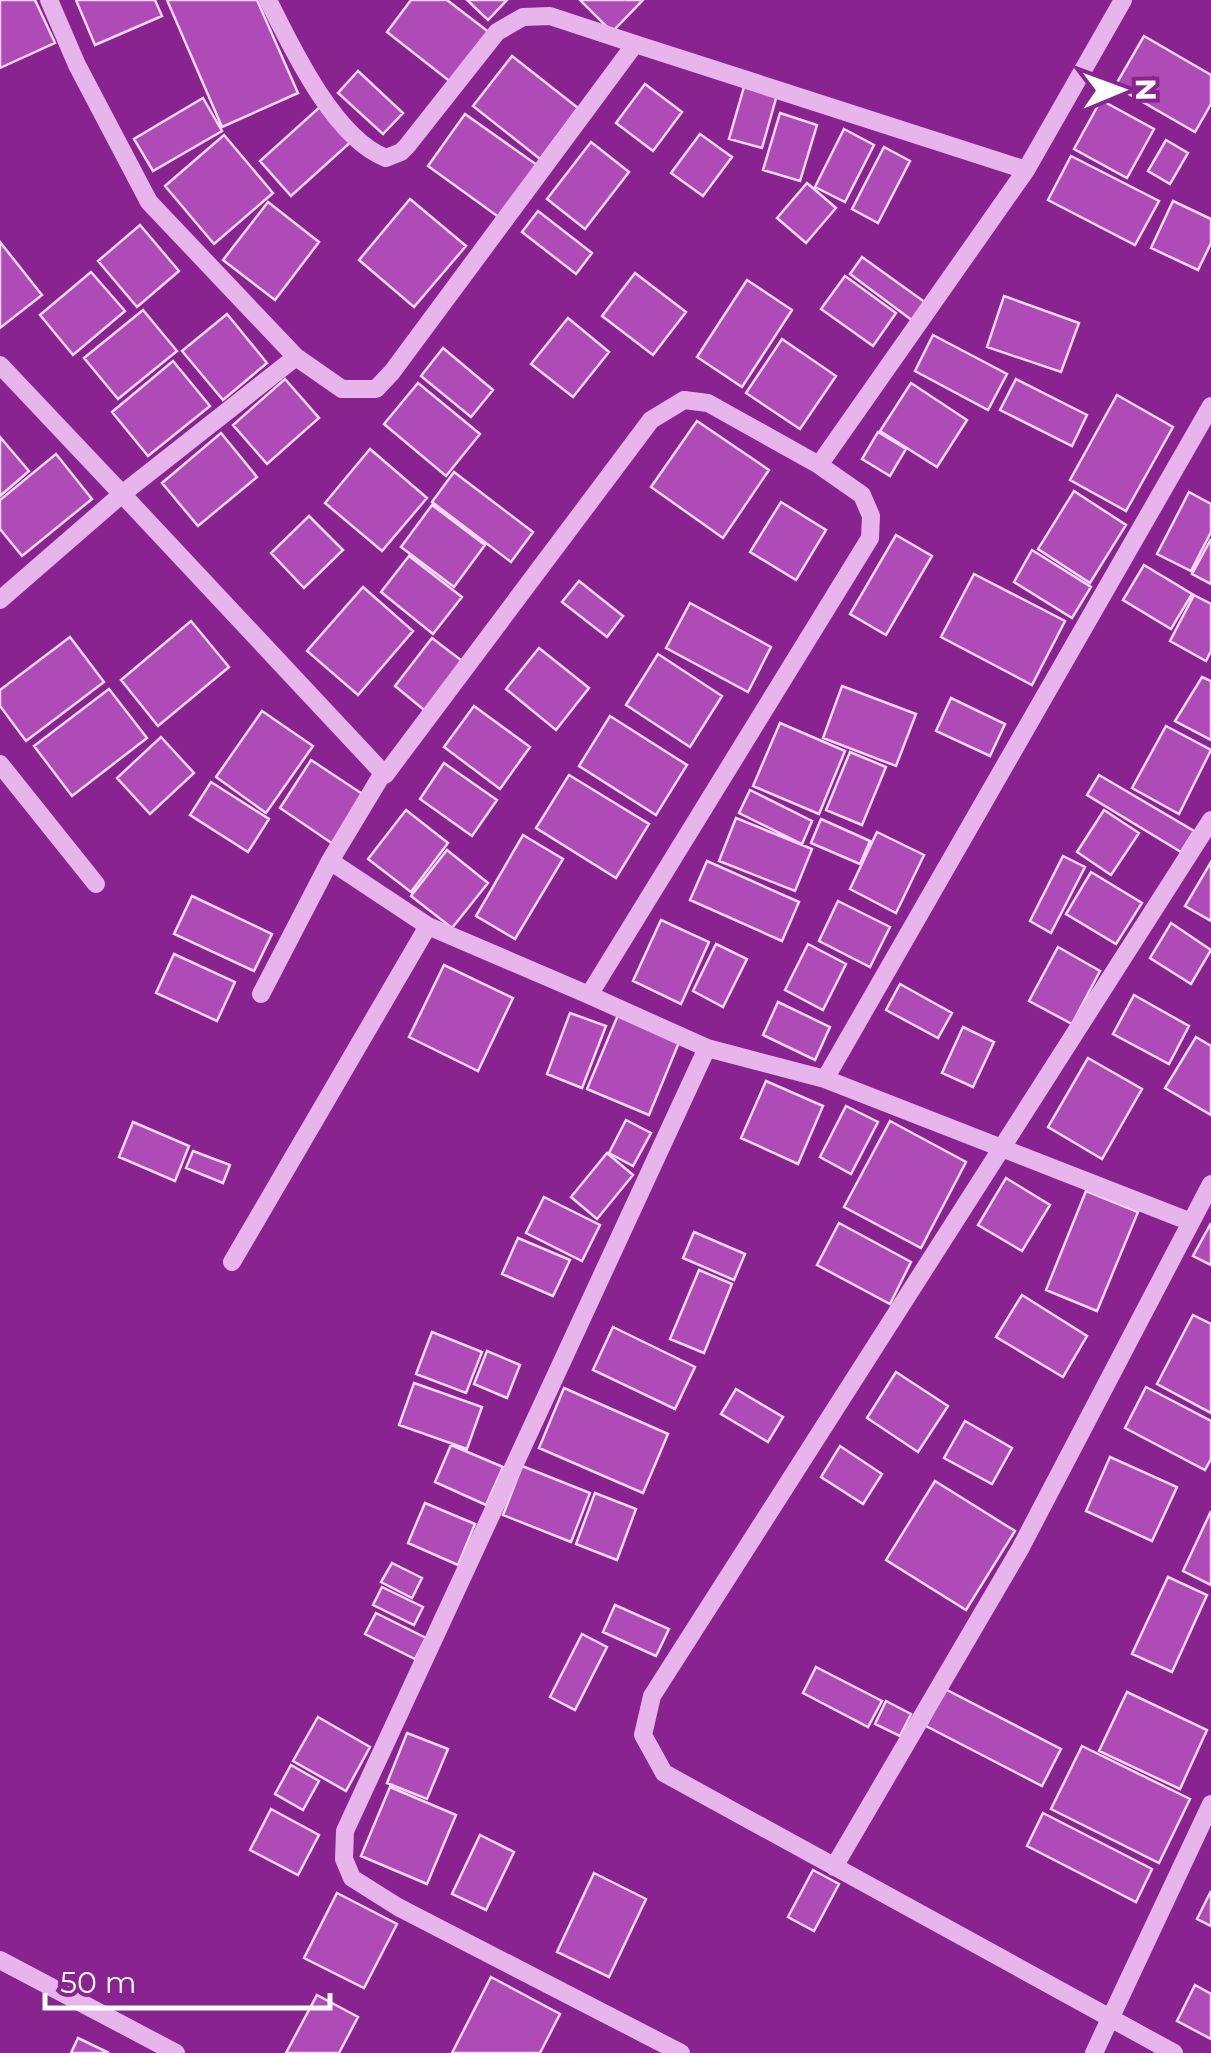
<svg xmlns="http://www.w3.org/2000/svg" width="1211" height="2053" font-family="Montserrat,sans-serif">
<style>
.building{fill:#ae4bb6;stroke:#f6d9f9;stroke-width:2.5}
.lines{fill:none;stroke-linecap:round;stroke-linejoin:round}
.minor{stroke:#e7b4ec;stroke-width:18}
</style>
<rect width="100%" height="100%" fill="#88238f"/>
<path class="building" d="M0 0H35L55 43 0 68Z
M76 0H155L162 16 95 45Z
M167 0H257L298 93 222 127Z
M411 0H447L490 33 452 83 387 32Z
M467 0H507L488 20Z
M580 0H643L612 32Z
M1144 36 1211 75V104L1195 132 1115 86Z
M512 56 578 108 540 159 473 106Z
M358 71 403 113 383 134 338 93Z
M645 84 682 112 653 151 616 123Z
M744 87 777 95 762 148 729 139Z
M203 98 222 131 153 171 134 139Z
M1101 100 1154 129 1127 178 1074 149Z
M322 105 353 140 291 196 260 161Z
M780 113 817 125 800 181 763 170Z
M465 114 537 165 500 218 428 166Z
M844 129 874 145 845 202 815 187Z
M700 134 732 157 703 196 671 173Z
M224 135 273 193 214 244 165 186Z
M1166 140 1188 153 1170 184 1148 171Z
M591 142 629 172 585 229 547 199Z
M884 147 910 161 878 223 852 209Z
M1071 156 1159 201 1135 245 1048 200Z
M807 183 836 208 806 243 777 218Z
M410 199 466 246 414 307 359 260Z
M1173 201 1211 219V243L1198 270 1151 248Z
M268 202 319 242 275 300 223 260Z
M538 211 592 253 576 274 522 232Z
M140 225 179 271 137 307 98 261Z
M0 242 42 295 0 328Z
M862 257 926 303 913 321 850 274Z
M91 272 125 311 73 355 40 315Z
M635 273 686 312 653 355 602 316Z
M845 276 896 313 873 346 821 309Z
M747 280 792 310 742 387 697 357Z
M1004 296 1079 323 1061 372 987 347Z
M143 310 177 351 118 399 84 358Z
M227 314 267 363 223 400 182 351Z
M568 318 609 352 573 397 531 364Z
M933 335 1007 374 988 410 915 371Z
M782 339 836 376 800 429 746 393Z
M443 348 493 390 471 417 421 376Z
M173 361 210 406 148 456 112 412Z
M285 379 319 418 267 464 233 425Z
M1016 379 1087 415 1072 446 1000 410Z
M418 383 480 434 446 476 384 424Z
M911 383 967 420 937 467 880 431Z
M1117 395 1173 427 1126 511 1070 480Z
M697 421 769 470 723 538 651 487Z
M878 432 906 449 890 476 862 459Z
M221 433 257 477 198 526 162 483Z
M0 437 29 471 0 496Z
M370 449 427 498 382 551 325 503Z
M56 454 92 499 22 556 0 529V500Z
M454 472 533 532 511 562 432 502Z
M1074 491 1126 525 1090 583 1038 549Z
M1189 492 1211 504V532L1191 571 1157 554Z
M781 502 826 530 796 580 750 552Z
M432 505 485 545 454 587 401 547Z
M309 516 343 550 304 588 271 553Z
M896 535 932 556 886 635 850 614Z
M1211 539V584L1192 574Z
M1032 550 1091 587 1072 618 1014 582Z
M409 556 462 597 433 634 381 592Z
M1144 565 1192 594 1171 629 1123 600Z
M974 574 1065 621 1032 685 941 637Z
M579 581 623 616 607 637 562 602Z
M363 587 413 631 358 695 307 651Z
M1194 595 1211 604V651L1206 661 1170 641Z
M690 603 771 647 748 692 666 648Z
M191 621 229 667 158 726 121 680Z
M70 637 104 682 26 741 0 706V690Z
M432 638 466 664 429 714 395 686Z
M539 648 589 688 556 730 506 689Z
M658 654 722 696 690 747 626 705Z
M1202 677 1211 681V740L1175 721Z
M842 686 916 714 896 766 823 738Z
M109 689 147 738 72 796 34 746Z
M951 698 1005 724 990 756 936 731Z
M474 706 530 747 500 789 444 747Z
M262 711 313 746 266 813 216 777Z
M610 716 687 765 656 815 579 766Z
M780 723 845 751 819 814 753 786Z
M1166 726 1211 750 1179 814 1132 788Z
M161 737 194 773 150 814 117 778Z
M850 752 886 767 862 825 826 810Z
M311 760 364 795 333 844 280 808Z
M444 763 497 800 472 836 420 799Z
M569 775 649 824 616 878 536 828Z
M1099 775 1194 831 1181 852 1087 795Z
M211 782 269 819 248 852 190 815Z
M750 790 812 821 802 844 739 813Z
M406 810 448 843 411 892 368 859Z
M1104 810 1139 833 1111 875 1077 852Z
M736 818 812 849 795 891 719 861Z
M821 819 870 841 860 864 811 843Z
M877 832 924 855 896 913 850 889Z
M523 835 563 859 515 939 476 916Z
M447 850 488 883 452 928 411 896Z
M1063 856 1085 867 1051 933 1030 921Z
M707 861 799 902 782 941 690 900Z
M1211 862V921L1185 906Z
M1091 872 1142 903 1116 944 1066 914Z
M192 896 272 934 254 971 174 934Z
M838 901 890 927 870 967 819 941Z
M661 920 709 942 681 1004 633 981Z
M1171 923 1211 950 1191 984 1150 958Z
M716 944 747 959 723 1007 693 991Z
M808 944 846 964 823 1010 785 990Z
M1058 947 1100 971 1072 1024 1029 1001Z
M174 954 235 982 217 1021 156 993Z
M444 965 513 998 478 1071 409 1037Z
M900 984 952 1013 938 1038 886 1010Z
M1134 995 1189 1026 1169 1064 1113 1034Z
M778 1002 830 1027 815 1060 763 1035Z
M570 1013 606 1026 582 1088 547 1074Z
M618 1015 680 1040 649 1115 587 1089Z
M963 1027 994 1042 973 1087 942 1073Z
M1196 1037 1211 1046V1115L1165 1088Z
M1088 1058 1142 1089 1102 1159 1048 1127Z
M766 1081 823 1106 798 1164 741 1138Z
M846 1106 878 1122 851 1174 820 1157Z
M626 1120 651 1133 633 1166 609 1153Z
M890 1121 966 1162 921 1248 844 1207Z
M133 1122 189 1146 175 1181 119 1157Z
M193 1151 230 1165 223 1183 186 1168Z
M607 1153 633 1175 597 1219 571 1197Z
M1006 1178 1050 1205 1022 1251 978 1225Z
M1086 1191 1138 1212 1097 1311 1046 1290Z
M544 1197 600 1225 582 1261 526 1233Z
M839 1223 911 1262 890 1304 817 1265Z
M1211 1223V1265L1193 1256Z
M694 1232 745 1254 734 1280 683 1258Z
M518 1238 570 1260 553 1296 502 1274Z
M699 1270 732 1284 704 1353 670 1339Z
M1022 1295 1087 1336 1063 1377 996 1337Z
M1193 1315 1211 1324V1413L1157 1384Z
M613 1327 695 1367 675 1409 593 1370Z
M432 1332 482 1352 466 1393 416 1374Z
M487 1351 520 1365 507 1398 474 1384Z
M896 1372 948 1406 918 1452 867 1418Z
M414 1383 482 1407 467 1449 399 1425Z
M1146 1387 1211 1421V1459L1205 1470 1125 1428Z
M564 1388 668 1434 643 1493 539 1448Z
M736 1389 783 1417 768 1442 721 1414Z
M965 1421 1012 1448 992 1484 944 1458Z
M451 1445 503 1467 486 1505 435 1482Z
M840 1446 882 1474 863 1504 821 1477Z
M1110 1457 1177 1487 1152 1541 1086 1511Z
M522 1466 590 1493 571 1542 503 1515Z
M935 1481 1015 1531 966 1610 886 1560Z
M595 1493 636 1509 617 1560 576 1544Z
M425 1503 475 1524 458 1565 408 1543Z
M1211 1511V1585L1183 1571Z
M392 1563 422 1578 412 1598 381 1582Z
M1168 1577 1207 1595 1172 1672 1132 1654Z
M382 1587 423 1607 414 1625 373 1605Z
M615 1605 669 1629 656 1656 603 1632Z
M376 1613 426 1638 415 1659 365 1634Z
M582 1634 607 1647 575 1710 550 1697Z
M816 1667 882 1701 868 1727 803 1693Z
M945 1689 1061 1749 1042 1786 926 1726Z
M1127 1692 1207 1730 1180 1789 1099 1751Z
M886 1701 911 1714 900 1736 875 1724Z
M318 1717 370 1747 346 1791 293 1761Z
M407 1733 448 1749 427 1799 387 1783Z
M1082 1746 1190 1799 1159 1863 1051 1809Z
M291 1765 319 1781 303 1810 275 1794Z
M390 1787 456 1815 427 1884 361 1856Z
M271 1809 319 1835 298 1875 250 1850Z
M1043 1813 1152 1869 1136 1902 1027 1846Z
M480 1835 514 1852 486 1910 452 1894Z
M813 1870 839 1884 814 1931 788 1917Z
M594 1873 646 1899 609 1977 557 1952Z
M1211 1891V1926L1197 1919Z
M337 1893 397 1924 364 1988 304 1958Z
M491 1977 560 2014 540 2053H452Z
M1195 1985 1211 1994V2039L1177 2021Z
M317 1995 358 2017 339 2053H286Z
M78 2038 109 2053H71Z"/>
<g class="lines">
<path class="minor" d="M49 0 77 65 149 202 296 357 342 389H376L392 372 635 44 1026 170 819 465
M268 0C292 48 334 138 386 158L401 152 407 146 497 32 523 17 550 16 635 44
M1026 170 1123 0
M0 365 122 494 296 357
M0 600 122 494 385 775 651 420 684 400 708 403 819 465 862 495 871 516 870 538 589 995 707 1048
M0 764 96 884
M330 861 428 926 589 995
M261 994 330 861 383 773
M825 1079 1191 1222
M232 1262 428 926
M834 1867 1020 1549 1211 1184
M0 1960 176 2053
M681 2053 398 1907 352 1878 344 1859 345 1831 707 1048 825 1079 1211 406
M1094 2053 1211 1804
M1174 2053 664 1773 643 1735 652 1696 1211 820"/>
</g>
<g transform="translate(1121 90) rotate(89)" stroke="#88238f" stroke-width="8" paint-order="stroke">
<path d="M0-8L18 38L0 25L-18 38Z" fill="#ffffff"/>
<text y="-15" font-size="28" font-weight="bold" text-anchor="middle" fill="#ffffff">N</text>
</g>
<path d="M45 1993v15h285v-15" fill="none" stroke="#ffffff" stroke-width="5"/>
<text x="60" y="1993" font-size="30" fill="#ffffff" stroke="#88238f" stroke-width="8" paint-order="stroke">50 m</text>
</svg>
